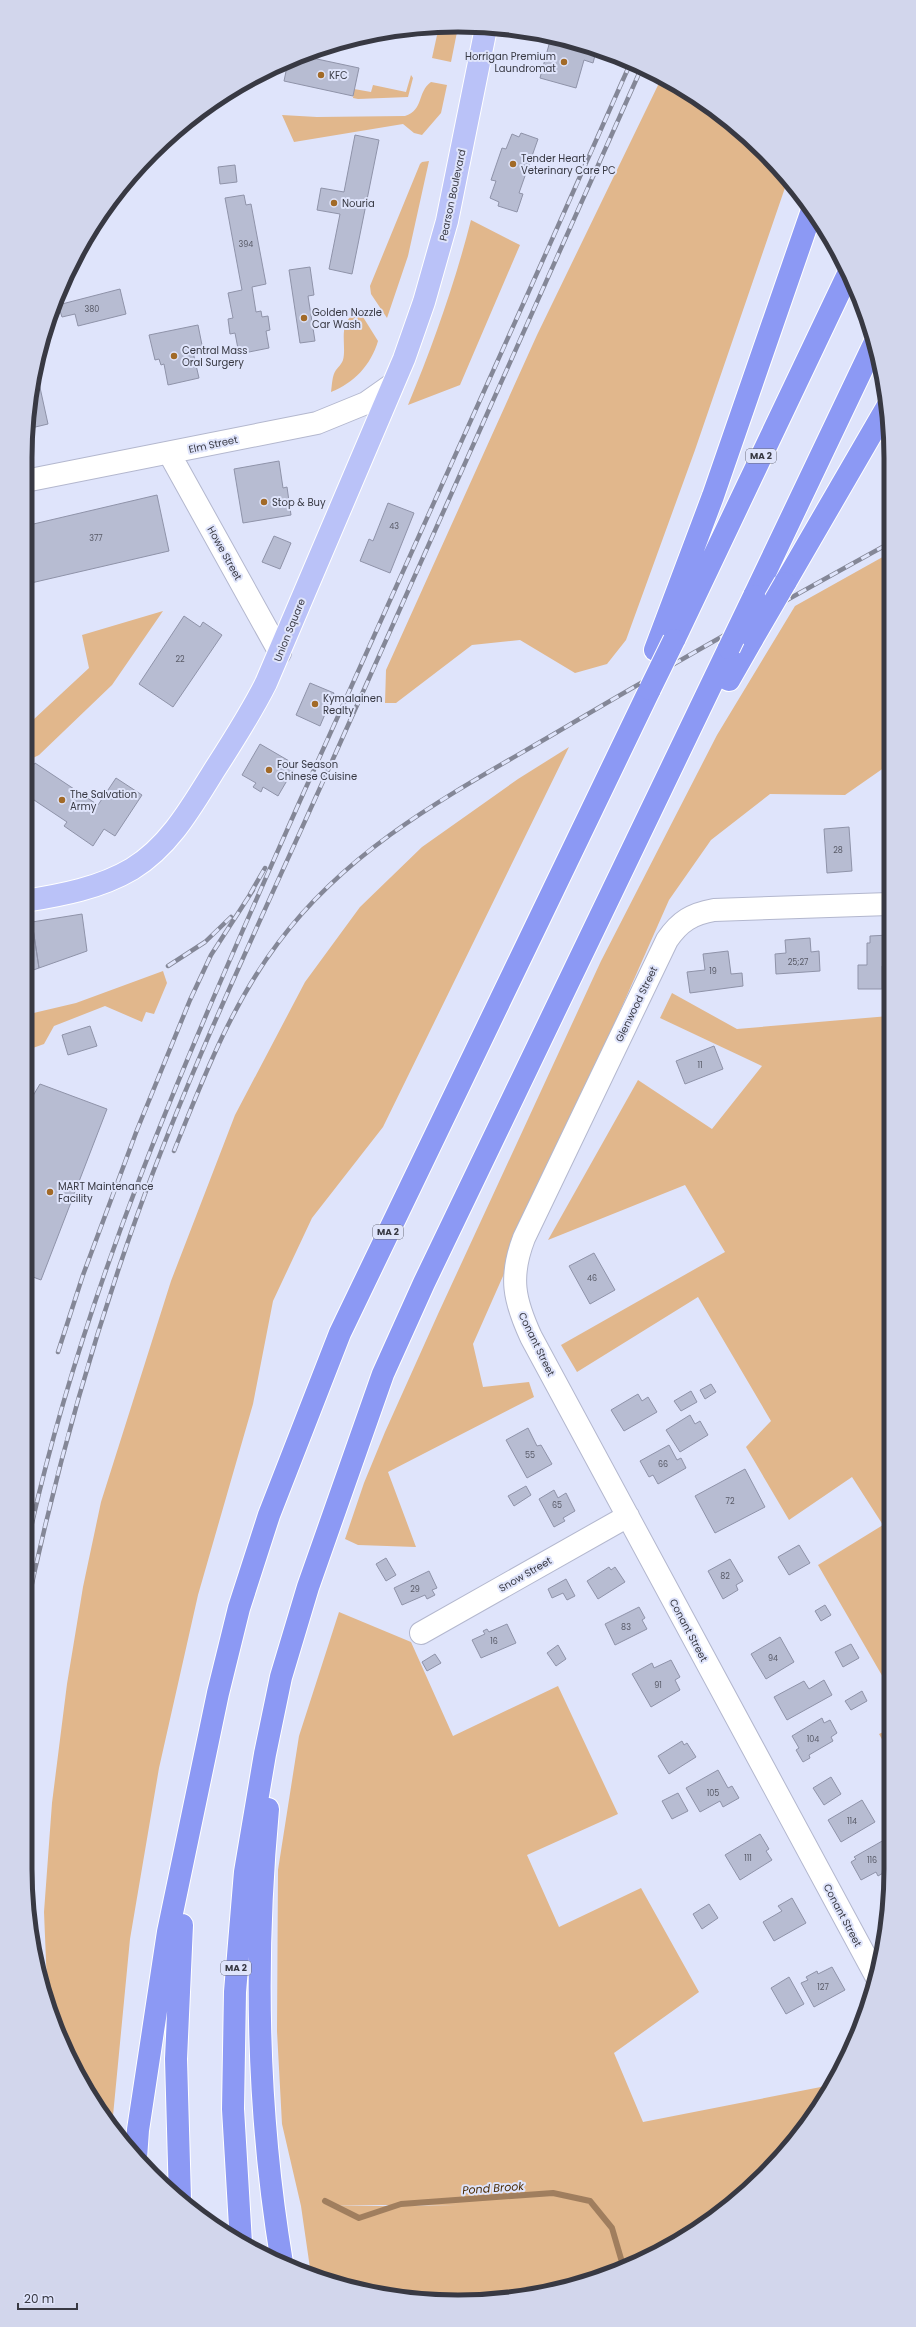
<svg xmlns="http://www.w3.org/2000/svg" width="916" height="2327" font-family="Poppins,sans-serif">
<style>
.green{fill:#e1b78c;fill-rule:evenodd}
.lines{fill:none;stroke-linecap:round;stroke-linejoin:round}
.stream{stroke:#a07e5e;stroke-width:6}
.building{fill:#b7bcd2;stroke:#8f93a9}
.minor-casing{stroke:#b3b7ce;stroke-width:24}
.major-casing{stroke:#fff;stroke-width:24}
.highway-casing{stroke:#fff;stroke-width:24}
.minor{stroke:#fff;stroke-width:22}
.major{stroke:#bac2f8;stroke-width:22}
.highway{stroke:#8c99f4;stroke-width:22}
.rail-casing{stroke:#848797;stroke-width:4.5}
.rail{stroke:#dfe4fb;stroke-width:3;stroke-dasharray:9;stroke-linecap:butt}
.highway-bridge-casing{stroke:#fff;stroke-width:24;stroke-linecap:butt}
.highway-bridge{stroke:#8c99f4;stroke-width:22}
.poi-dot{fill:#a26a27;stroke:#dfe4fb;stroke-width:1.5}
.labels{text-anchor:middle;stroke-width:4;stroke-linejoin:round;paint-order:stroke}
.number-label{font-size:8px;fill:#585a67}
.shield{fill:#dfe4fb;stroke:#6a6c7a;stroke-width:1}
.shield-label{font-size:9px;font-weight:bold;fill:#383943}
.poi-label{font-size:10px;fill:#383943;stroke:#dfe4fb;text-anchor:start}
.street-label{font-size:10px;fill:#383943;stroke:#dfe4fb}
.water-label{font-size:11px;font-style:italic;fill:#492900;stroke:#dfe4fb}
.rim{fill:none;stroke:#383943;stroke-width:5}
</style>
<rect width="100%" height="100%" fill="#dfe4fb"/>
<path class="green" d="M439 26 458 27 451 62 432 58Z
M411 75 413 78 408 97 358 99 353 98 354 89 371 92 373 85 406 92Z
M661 79 699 98 784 173 788 179 695 450 626 640 607 664 575 673 520 640 472 645 396 703H385L386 670 537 335Z
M431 82 447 85 441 113 422 135 414 133 403 124 294 142 282 115 317 117 405 116C424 110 417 92 431 82Z
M429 161 408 256 387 318 371 294 370 286 420 164 422 162Z
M471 220 520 245 460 385 408 405C433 345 455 283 471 220Z
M355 314 363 317 378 341C371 365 354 383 331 392 332 386 332 375 336 370 339 366 341 365 343 360 347 346 337 323 355 314Z
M888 554V765L845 795 770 794 711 840 669 900 473 1344 483 1387 529 1382 534 1397 388 1472 416 1547 358 1545 345 1539 364 1483 385 1432 438 1314 601 961 717 735 795 606Z
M163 611 112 685 39 755 25 762V722L33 720 89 668 82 635Z
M569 747 383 1127 312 1218 273 1301 253 1404 198 1595 159 1768 130 1939 112 2126 83 2086 48 2009 44 1912 52 1803 67 1684 83 1587 101 1502 171 1281 235 1115 305 982 360 907 422 847 518 779Z
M163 971 167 983 154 1014 146 1012 142 1022 105 1006 54 1026 44 1044 30 1049 25 1053V1015L76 1003Z
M672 993 737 1029 889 1016 891 1691 818 1565 883 1525 852 1477 789 1520 746 1447 771 1421 698 1297 577 1372 561 1345 725 1252 685 1185 548 1240 638 1080 712 1129 762 1066 660 1018Z
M339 1612 411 1642 453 1736 558 1686 618 1814 527 1855 559 1927 641 1888 699 1992 614 2053 643 2122 831 2085 802 2132 764 2175 698 2229 624 2269 543 2294 486 2301 401 2298 311 2275 301 2206 282 2124 277 2031 278 1870 299 1736ZM382 2205 458 2206H328Z
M891 1728V1755L879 1734Z"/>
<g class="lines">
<path class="stream" d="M325 2201 359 2218 401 2204 553 2193 590 2201 612 2228 624 2269"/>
</g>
<path class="building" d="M551 37 597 48 593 63 584 60 576 88 540 78Z
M303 56 359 68 353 96 284 81 288 62Z
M521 133 538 139 519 193 523 194 517 212 498 206 499 202 490 198 496 181 491 180 502 148 506 149 512 134 519 137Z
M355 135 379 140 352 274 329 269 340 214 317 210 321 188 344 192Z
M235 165 237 182 220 184 218 167Z
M244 195 246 205 251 204 266 284 252 287 256 312 261 311 262 317 268 316 270 330 266 331 269 348 239 354 235 333 230 334 228 319 233 318 228 293 242 290 225 198Z
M310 267 314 295 308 296 315 341 300 343 289 270Z
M120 289 126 314 78 326 75 314 62 317 58 305Z
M198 325 203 350 193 352 199 378 168 385 164 364 161 365 159 359 155 360 149 335Z
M39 383 48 424 27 429 29 401 33 384Z
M279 461 283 488 287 487 291 515 243 523 234 469Z
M157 495 169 551 31 583 25 557V526Z
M388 503 414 513 390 573 360 561 369 539 373 541Z
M274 536 291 543 280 569 262 562Z
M184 616 200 627 203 622 222 635 173 707 139 684Z
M310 683 334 693 320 726 296 715Z
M260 744 296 765 278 796 263 787 261 792 253 787 256 783 242 775Z
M35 763 98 805 116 778 142 795 115 836 104 829 93 846 64 826 67 822 25 794V778Z
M849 827 852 871 827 873 824 829Z
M82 914 87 951 39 968 32 922Z
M32 922 39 968 25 973V923Z
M889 935V966H882V989H858V965H867V943H870V936Z
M810 938 811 952 819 951 820 971 776 974 775 954 786 953 785 940Z
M728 951 731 974 742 973 743 986 690 993 687 972 705 970 703 954Z
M90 1026 97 1046 68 1055 62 1035Z
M714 1046 723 1069 685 1084 676 1061Z
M40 1084 107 1109 41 1280 25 1274V1109Z
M594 1253 615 1290 590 1304 569 1266Z
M711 1384 716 1392 705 1399 700 1390Z
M691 1391 697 1402 681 1411 674 1401Z
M638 1394 642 1401 648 1397 657 1412 624 1431 611 1410Z
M690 1415 695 1424 700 1421 708 1435 680 1452 666 1430Z
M528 1428 537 1446 541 1445 552 1464 527 1478 506 1440Z
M669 1445 677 1460 681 1458 686 1468 658 1484 653 1475 649 1477 640 1461Z
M745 1469 765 1507 715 1533 695 1496Z
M526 1486 531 1495 514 1506 508 1496Z
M554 1490 558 1498 566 1493 575 1511 563 1518 565 1521 554 1527 539 1499Z
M799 1545 810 1563 789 1575 778 1557Z
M386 1558 396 1575 386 1581 376 1564Z
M730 1559 743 1581 736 1585 738 1590 723 1599 708 1571Z
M609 1567 611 1570 615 1567 625 1582 598 1599 587 1581Z
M429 1571 437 1588 432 1590 435 1595 427 1599 425 1595 402 1605 394 1588Z
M566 1579 575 1596 567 1600 563 1593 552 1598 548 1589Z
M825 1605 831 1615 821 1621 815 1611Z
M639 1607 645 1618 642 1620 647 1629 615 1645 605 1624Z
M507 1624 516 1643 481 1658 472 1640 485 1634 483 1631 487 1629 489 1632Z
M780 1637 794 1662 766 1679 751 1654Z
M851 1644 859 1658 843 1667 835 1652Z
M558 1645 566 1659 556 1666 547 1653Z
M435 1654 441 1663 427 1671 422 1662Z
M671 1660 680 1677 675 1680 680 1690 651 1707 632 1674 652 1663 654 1668Z
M824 1680 832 1695 787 1720 774 1697 804 1681 809 1689Z
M862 1691 867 1701 851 1710 845 1701Z
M822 1718 824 1723 830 1720 837 1733 831 1737 833 1741 809 1755 810 1758 803 1762 796 1750 799 1748 792 1736Z
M682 1741 684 1745 687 1743 696 1757 669 1774 658 1756Z
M718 1770 728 1788 732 1786 739 1798 723 1807 720 1801 700 1812 686 1788Z
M831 1777 841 1794 824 1805 813 1788Z
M678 1793 688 1811 672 1819 662 1801Z
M862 1800 875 1822 841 1842 828 1820Z
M760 1834 769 1849 766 1851 772 1860 740 1880 725 1855Z
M884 1840 891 1853 890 1882 885 1872 878 1876 876 1872 861 1880 851 1862 856 1859 854 1857Z
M792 1898 806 1923 774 1941 763 1922 782 1911 778 1906Z
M709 1904 718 1918 702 1929 693 1914Z
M832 1967 845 1990 814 2007 801 1983 808 1980 806 1977 817 1971 818 1974Z
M789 1977 804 2004 786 2014 771 1988Z"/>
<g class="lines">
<defs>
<path id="minor" d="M169 453 280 653
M25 481 317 423 366 403 393 384
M421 1633 628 1516
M876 1976 531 1337C514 1300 509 1277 524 1238L667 940C680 921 692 914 714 910L889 904"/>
<path id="major" d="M25 901C62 895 100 888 132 869 170 846 192 806 215 769 233 741 251 713 266 683L404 359 424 302 447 221 486 28"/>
<path id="highway" d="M785 583 887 407
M754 596 874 344
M674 640 849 272
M655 650 713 496 811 213
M729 680 753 638
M268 1809C254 1960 257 2113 282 2263
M136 2158 138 2130 168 1932 218 1693 239 1608 269 1515 340 1333 650 689
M180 2199 176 2059 182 1925
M241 2243 233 2109 235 1992 245 1872 265 1754 281 1677 308 1587 383 1374 424 1283 729 648"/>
</defs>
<use href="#minor" class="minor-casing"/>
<use href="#major" class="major-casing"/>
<use href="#highway" class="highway-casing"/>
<use href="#minor" class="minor"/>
<use href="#major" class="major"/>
<use href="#highway" class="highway"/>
<defs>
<path id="rail" d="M250 894 265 868
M168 966 205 942 231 917
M174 1151C203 1079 231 1005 278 943 352 844 455 792 559 731 667 667 777 605 888 544
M58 1352 83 1275 137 1130 190 1000 211 955 253 890
M25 1555C80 1292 191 1047 299 803 409 557 521 311 630 64
M25 1616C54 1477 90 1347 138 1213 194 1058 266 909 333 759 436 529 538 299 641 69"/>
</defs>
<use href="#rail" class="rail-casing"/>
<use href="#rail" class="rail"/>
<defs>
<path id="highway-bridge" d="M753 638 785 583
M729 648 754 596
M650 689 674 640"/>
</defs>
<use href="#highway-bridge" class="highway-bridge-casing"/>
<use href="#highway-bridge" class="highway-bridge"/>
</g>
<g class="poi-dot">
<circle cx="564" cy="62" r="4"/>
<circle cx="321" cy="75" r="4"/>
<circle cx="513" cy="164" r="4"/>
<circle cx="334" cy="203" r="4"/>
<circle cx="304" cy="318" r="4"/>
<circle cx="174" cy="356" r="4"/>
<circle cx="264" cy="502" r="4"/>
<circle cx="315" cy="704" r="4"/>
<circle cx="269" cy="770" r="4"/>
<circle cx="62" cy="800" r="4"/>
<circle cx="50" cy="1192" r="4"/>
</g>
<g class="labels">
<g class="number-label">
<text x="246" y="247">394</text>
<text x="92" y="312">380</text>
<text x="394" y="529">43</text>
<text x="96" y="541">377</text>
<text x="180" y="662">22</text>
<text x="838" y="853">28</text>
<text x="798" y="965">25;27</text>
<text x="713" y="974">19</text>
<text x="700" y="1068">11</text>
<text x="592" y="1281">46</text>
<text x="530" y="1458">55</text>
<text x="663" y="1467">66</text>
<text x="730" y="1504">72</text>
<text x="557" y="1508">65</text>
<text x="725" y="1579">82</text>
<text x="415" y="1592">29</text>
<text x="626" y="1630">83</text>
<text x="494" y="1644">16</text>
<text x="773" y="1661">94</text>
<text x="658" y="1688">91</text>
<text x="813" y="1742">104</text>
<text x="713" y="1796">105</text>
<text x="852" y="1824">114</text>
<text x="748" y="1861">111</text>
<text x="872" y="1863">116</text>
<text x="823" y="1990">127</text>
</g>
<g class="shield">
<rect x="746" y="449" width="30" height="14" rx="3"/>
<rect x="373" y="1225" width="30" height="14" rx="3"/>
<rect x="221" y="1961" width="30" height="14" rx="3"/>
</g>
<g class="shield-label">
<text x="761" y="459">MA 2</text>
<text x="388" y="1235">MA 2</text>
<text x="236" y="1971">MA 2</text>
</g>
<g class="poi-label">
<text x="556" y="60" text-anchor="end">Horrigan Premium<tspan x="556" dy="12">Laundromat</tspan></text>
<text x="329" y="79">KFC</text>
<text x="521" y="162">Tender Heart<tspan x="521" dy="12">Veterinary Care PC</tspan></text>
<text x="342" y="207">Nouria</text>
<text x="312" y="316">Golden Nozzle<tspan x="312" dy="12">Car Wash</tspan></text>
<text x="182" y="354">Central Mass<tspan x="182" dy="12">Oral Surgery</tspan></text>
<text x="272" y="506">Stop &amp; Buy</text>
<text x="323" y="702">Kymalainen<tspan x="323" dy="12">Realty</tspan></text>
<text x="277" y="768">Four Season<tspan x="277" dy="12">Chinese Cuisine</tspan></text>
<text x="70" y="798">The Salvation<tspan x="70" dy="12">Army</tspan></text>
<text x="58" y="1190">MART Maintenance<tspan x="58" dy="12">Facility</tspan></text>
</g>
<g class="street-label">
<text transform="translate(452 195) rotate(-78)" y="4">Pearson Boulevard</text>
<text transform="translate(213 444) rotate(-12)" y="4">Elm Street</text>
<text transform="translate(225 553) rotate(61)" y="4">Howe Street</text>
<text transform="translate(289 630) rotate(-68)" y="4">Union Square</text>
<text transform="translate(636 1004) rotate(-64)" y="4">Glenwood Street</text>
<text transform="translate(537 1344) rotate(64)" y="4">Conant Street</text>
<text transform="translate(525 1574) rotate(-30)" y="4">Snow Street</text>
<text transform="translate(689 1630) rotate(62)" y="4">Conant Street</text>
<text transform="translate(843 1915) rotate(62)" y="4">Conant Street</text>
</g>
<g class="water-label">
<text transform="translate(493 2188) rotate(-4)" y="4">Pond Brook</text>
</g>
</g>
<path d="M0 0H916V2327H0ZM458 32H458A426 426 0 0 1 884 458V1869A426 426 0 0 1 458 2295H458A426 426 0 0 1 32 1869V458A426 426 0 0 1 458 32Z" fill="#d2d6ec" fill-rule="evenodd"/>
<path class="rim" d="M458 32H458A426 426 0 0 1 884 458V1869A426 426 0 0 1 458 2295H458A426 426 0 0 1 32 1869V458A426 426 0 0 1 458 32Z"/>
<path d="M18 2303v6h59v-6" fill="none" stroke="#383943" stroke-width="2"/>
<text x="24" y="2303" font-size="12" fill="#383943" stroke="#dfe4fb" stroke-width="3" paint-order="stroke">20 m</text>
</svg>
